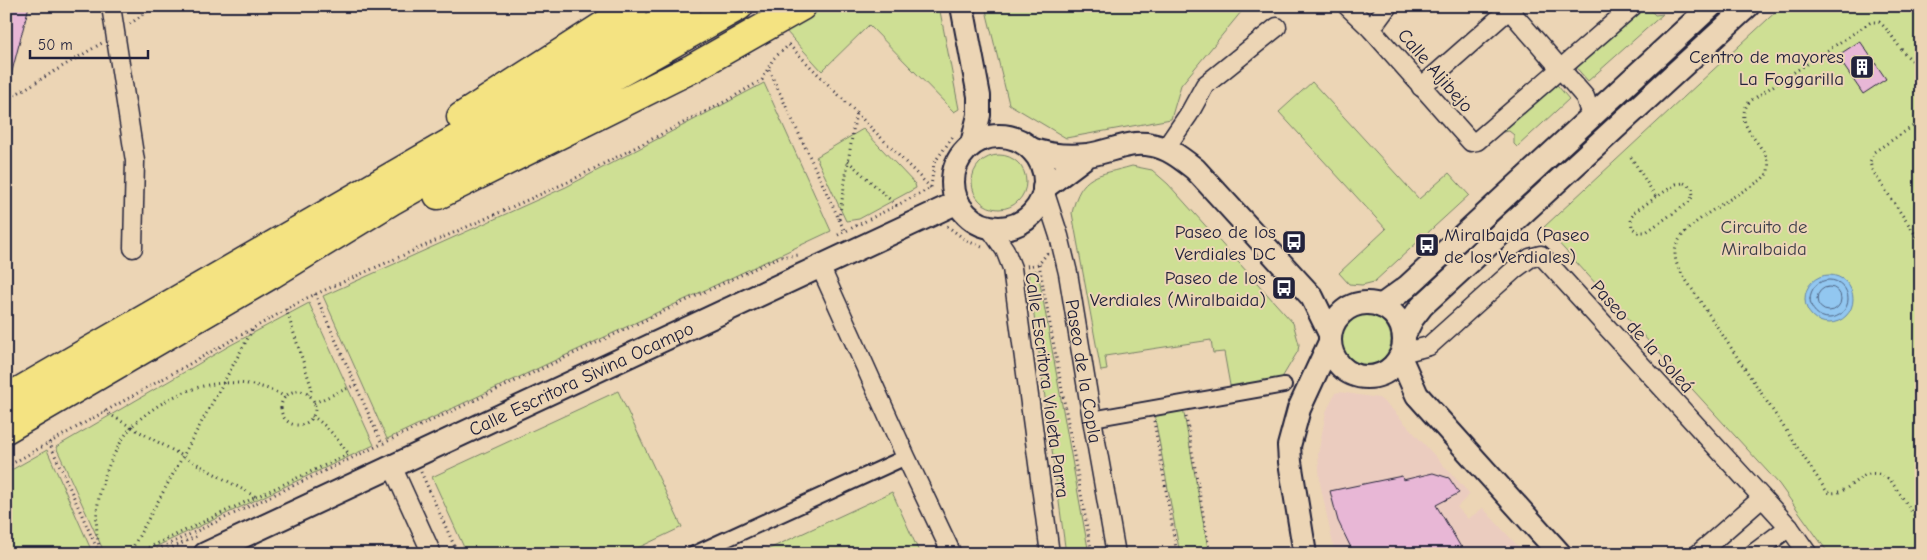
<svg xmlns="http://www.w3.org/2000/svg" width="1927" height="560" font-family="'Comic Neue',sans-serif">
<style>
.built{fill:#ebccbf}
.green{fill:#cedf94;stroke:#788068}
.water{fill:#92c7f0;stroke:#6585a8}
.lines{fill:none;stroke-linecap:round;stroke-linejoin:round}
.shore{stroke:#4f6483;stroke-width:1}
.building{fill:#e8b7d6;stroke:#22223b}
.pedestrian-casing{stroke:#22223b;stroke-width:18}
.minor-casing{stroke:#22223b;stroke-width:21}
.tertiary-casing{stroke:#22223b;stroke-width:26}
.trunk-casing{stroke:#22223b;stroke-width:31}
.path{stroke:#22223b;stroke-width:3;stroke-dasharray:1 4;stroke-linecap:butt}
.pedestrian{stroke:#ecd5b5;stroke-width:14}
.minor{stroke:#ecd5b5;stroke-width:18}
.tertiary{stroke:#ecd5b5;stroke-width:22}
.trunk{stroke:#f4e382;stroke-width:28}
.labels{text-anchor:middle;stroke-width:4;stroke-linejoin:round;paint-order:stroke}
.poi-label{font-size:19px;fill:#22223b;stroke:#ecd5b5;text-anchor:end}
.street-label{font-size:19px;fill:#22223b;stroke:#ecd5b5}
.park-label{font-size:19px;fill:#3c3e48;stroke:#ecd5b5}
</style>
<rect width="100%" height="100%" fill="#ecd5b5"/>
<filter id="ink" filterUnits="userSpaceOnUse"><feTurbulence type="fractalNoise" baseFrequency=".02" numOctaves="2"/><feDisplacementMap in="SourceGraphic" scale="10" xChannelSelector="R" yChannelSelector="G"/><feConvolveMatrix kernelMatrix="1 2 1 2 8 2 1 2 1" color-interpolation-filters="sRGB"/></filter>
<g filter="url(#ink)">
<path class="built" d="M1339 392 1379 398 1391 408 1470 494 1457 507 1468 519 1483 508 1525 554H1335L1320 483 1318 454 1326 412 1335 393Z"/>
<path class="green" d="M825 6H939L959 109 954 112 869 25 822 71 785 30Z
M985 6H1246L1181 85 1171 119 1066 138 1009 104Z
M1637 6H1646L1655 15 1663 14 1588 81 1573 64Z
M1782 6H1921V554H1829L1779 484 1544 227Z
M1553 80 1569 99 1517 147 1514 144V135L1509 131 1503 132 1500 127Z
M1312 82 1419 199 1449 173 1469 195 1374 282 1362 285 1349 284 1339 273 1386 229 1279 112Z
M764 83 831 231 387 439 323 296 566 187Z
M863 129 915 184 916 188 859 219 846 221 816 157Z
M972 182a27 27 0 1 1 54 0a27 27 0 1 1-54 0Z
M1132 166 1152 170 1168 184 1293 323 1299 344 1298 351 1280 381 1231 391 1224 352 1213 353 1211 340 1105 356 1107 370 1101 371 1072 213C1081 173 1097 176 1132 166Z
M1036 270 1038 272 1089 554H1066L1028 271Z
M309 303 374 445 140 554H105L56 447 229 346Z
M1341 340a25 25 0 1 1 50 0a25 25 0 1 1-50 0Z
M618 391 682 527 625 554H467L432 477Z
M1183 408 1209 554H1180L1154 413Z
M47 450 93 554H6V473Z
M892 492 920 554H758Z"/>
<path class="water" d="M1805 299a24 24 0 1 1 48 0a24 24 0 1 1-48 0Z"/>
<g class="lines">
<path class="shore" d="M1810 299a19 19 0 1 1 38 0a19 19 0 1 1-38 0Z
M1817 299a12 12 0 1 1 24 0a12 12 0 1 1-24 0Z"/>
</g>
<path class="building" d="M6 6H29L10 79H6Z
M1860 41 1886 79 1863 94 1837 56Z
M1433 473 1449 478 1459 493 1436 505 1465 554H1354L1338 521 1330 491 1402 476 1403 480Z"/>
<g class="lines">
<defs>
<path id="pedestrian" d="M1092 419 1284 385
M694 554 906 457"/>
<g id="minor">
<path d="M111 6 135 161 133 248"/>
<path d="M1347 6 1371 29 1471 142 1477 141 1633 6"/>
<path d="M1506 6 1585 97 1591 116"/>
<path d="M1371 29 1388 6"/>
<path d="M1421 87 1513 6"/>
<path d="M1165 149 1189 114 1205 85 1277 27"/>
<path id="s1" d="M1044 190 1059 236 1068 273 1092 419 1116 554"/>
<path d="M989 227 1005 250 1012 268 1050 554"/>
<path d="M820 266 906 457 952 554"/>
<path d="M1402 353 1429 346 1515 269 1530 258 1541 255 1789 527 1808 554"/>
<path d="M392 466 432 554"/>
<path d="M1698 554 1762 498"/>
<path d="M1753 554 1789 527"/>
</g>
<g id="tertiary">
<path d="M962 6 979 96V115L972 144"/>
<circle cx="999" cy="182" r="46"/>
<path d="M1031 149C1048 155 1069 157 1088 155 1110 152 1129 140 1152 145 1169 148 1182 159 1195 169L1312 297 1330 334"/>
<path d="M1044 188 1088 155"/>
<circle cx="1367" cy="340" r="37"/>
<path d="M1381 306 1407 287 1711 6"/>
<path d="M1404 335 1412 319 1422 306 1748 6"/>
<path d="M1400 357 1417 395 1560 554"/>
<path id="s2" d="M205 554 958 202"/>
<path d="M1305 554 1290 462 1289 446 1299 409 1330 342"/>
</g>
<path id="trunk" d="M461 117 634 6
M438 195 693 68 802 6
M6 399 687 6
M6 429 272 274 391 201 739 6"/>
</defs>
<use href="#pedestrian" class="pedestrian-casing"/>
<use href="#minor" class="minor-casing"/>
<use href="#tertiary" class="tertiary-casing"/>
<use href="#trunk" class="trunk-casing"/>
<path class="path" d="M130 24 154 6
M1921 57 1913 61C1898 50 1893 33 1879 22H1871L1750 101C1731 123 1761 140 1768 161 1769 165 1768 169 1768 173L1761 180C1741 193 1687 222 1678 242 1673 252 1675 262 1680 271L1827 492C1853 499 1861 457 1891 481L1921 525
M769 70 845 232
M6 100 102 43
M1921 121 1874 152 1870 162 1872 170 1921 243
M1631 157 1656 197
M848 161 897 206
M1684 183 1692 187 1693 196 1688 203 1646 232H1638L1632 228 1631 219 1634 212 1676 184Z
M931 187 934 163 954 135
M839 219 856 112
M947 226 967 241 982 247
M838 235 931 188
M1039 264 1092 554
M1027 266 1039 264 1048 252
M315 294 382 444
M286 309 312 389 308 394
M281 408a17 17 0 1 1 34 0a17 17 0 1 1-34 0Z
M314 403 355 385
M1186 417 1210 554
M1154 421 1177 554
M49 442 99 553
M6 467 307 298 568 182 728 100 762 80 773 59 789 45 931 188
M421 472 458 554
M256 497 349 454C338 440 328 426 312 416
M101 554C88 510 105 462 131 427L104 411
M129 554 254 327
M135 554 256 497 131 427C164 396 207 376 253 385 264 387 276 391 285 397
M148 554 779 257 799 255
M159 554 197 536"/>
<use href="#pedestrian" class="pedestrian"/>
<use href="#minor" class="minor"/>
<use href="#tertiary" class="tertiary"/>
<use href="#trunk" class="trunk"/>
</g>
</g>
<defs>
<symbol id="building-square" viewBox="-11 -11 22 22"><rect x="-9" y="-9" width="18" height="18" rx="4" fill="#22223b" stroke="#ecd5b5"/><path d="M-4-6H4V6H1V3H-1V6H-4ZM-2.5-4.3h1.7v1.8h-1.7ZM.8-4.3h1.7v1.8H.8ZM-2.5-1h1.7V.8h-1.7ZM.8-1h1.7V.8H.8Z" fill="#fff"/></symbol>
<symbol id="bus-square" viewBox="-11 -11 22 22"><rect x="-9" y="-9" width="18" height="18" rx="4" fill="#22223b" stroke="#ecd5b5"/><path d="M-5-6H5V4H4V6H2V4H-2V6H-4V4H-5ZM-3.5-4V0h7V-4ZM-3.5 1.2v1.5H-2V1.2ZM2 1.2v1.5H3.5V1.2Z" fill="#fff"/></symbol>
</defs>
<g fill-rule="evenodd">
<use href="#building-square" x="1848" y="53" width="28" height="28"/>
<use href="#bus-square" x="1280" y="228" width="28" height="28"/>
<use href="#bus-square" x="1413" y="231" width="28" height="28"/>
<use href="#bus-square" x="1270" y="274" width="28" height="28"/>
</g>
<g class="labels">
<g class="poi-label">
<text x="1844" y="63">Centro de mayores<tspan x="1844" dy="22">La Foggarilla</tspan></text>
<text x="1276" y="238">Paseo de los<tspan x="1276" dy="22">Verdiales DC</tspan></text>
<text x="1444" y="241" text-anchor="start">Miralbaida (Paseo<tspan x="1444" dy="22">de los Verdiales)</tspan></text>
<text x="1266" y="284">Paseo de los<tspan x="1266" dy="22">Verdiales (Miralbaida)</tspan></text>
</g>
<g class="street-label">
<text transform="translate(1436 70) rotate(49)" y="7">Calle Aljibejo</text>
<text transform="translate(1643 336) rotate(48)" y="7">Paseo de la Soleá</text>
<text dy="7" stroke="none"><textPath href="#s1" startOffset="186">Paseo de la Copla</textPath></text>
<text dy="7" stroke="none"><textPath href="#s2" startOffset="415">Calle Escritora Sivina Ocampo</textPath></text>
<text transform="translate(1048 385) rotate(82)" y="7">Calle Escritora Violeta Parra</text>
</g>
<g class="park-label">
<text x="1764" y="233">Circuito de<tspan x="1764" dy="22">Miralbaida</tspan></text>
</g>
</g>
<rect width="1927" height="560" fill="none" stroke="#ecd5b5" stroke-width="25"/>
<rect x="12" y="12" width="1902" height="535" fill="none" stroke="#22223b" stroke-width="2" filter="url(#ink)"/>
<path d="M30 50v8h118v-8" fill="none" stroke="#22223b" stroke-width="2.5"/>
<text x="38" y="50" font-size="15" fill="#22223b" stroke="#ecd5b5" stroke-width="4" paint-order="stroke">50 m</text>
</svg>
